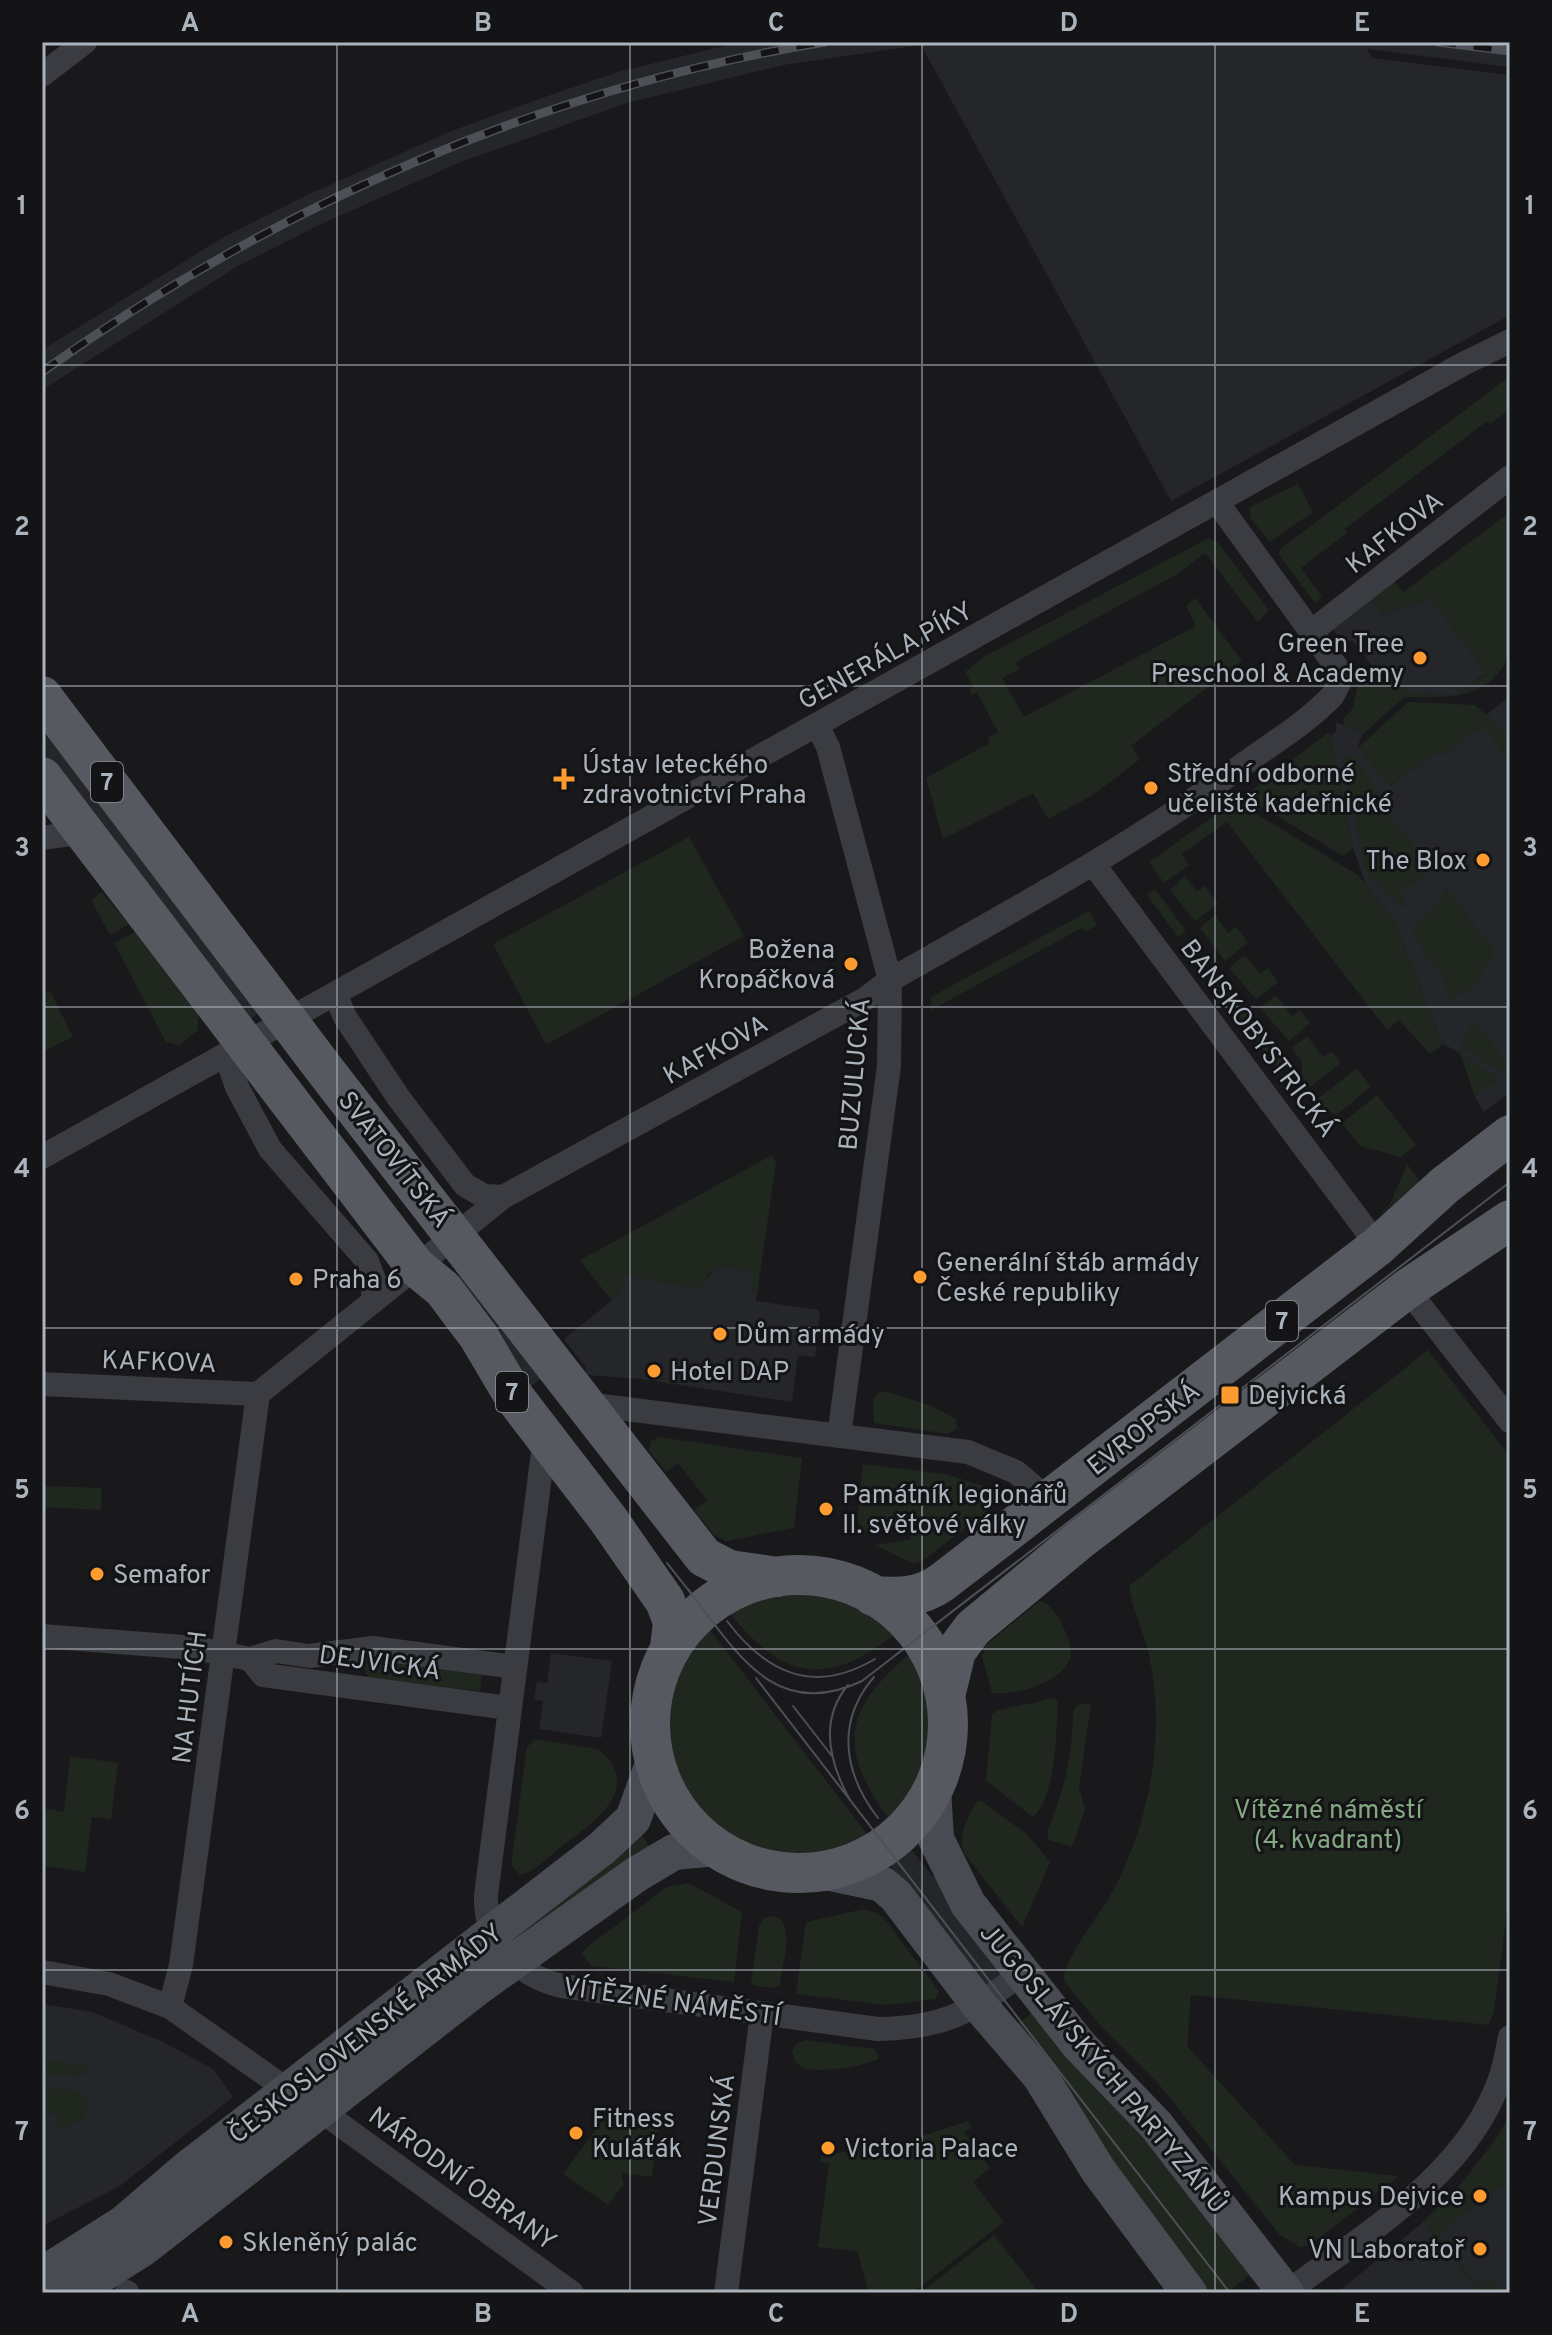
<svg xmlns="http://www.w3.org/2000/svg" width="1552" height="2335" font-family="Overpass,sans-serif">
<style>
.built{fill:#252629}
.green{fill:#1f271f}
.lines{fill:none;stroke-linecap:round;stroke-linejoin:round}
.minor{stroke:#3a3c41;stroke-width:24}
.secondary{stroke:#484b51;stroke-width:36}
.primary{stroke:#565960;stroke-width:40}
.tram{stroke:#4d5056;stroke-width:2}
.rail-casing{stroke:#4d5056;stroke-width:9}
.rail{stroke:#141417;stroke-width:6;stroke-dasharray:18;stroke-linecap:butt}
.grid{fill:none;stroke:#abb3bc;stroke-width:2;stroke-opacity:0.55}
.poi-dot{fill:#fd9a30;stroke:#141417;stroke-width:3}
.labels{text-anchor:middle;stroke-width:6;stroke-linejoin:round;paint-order:stroke}
.shield{fill:#141417;stroke:#7e838a;stroke-width:2}
.shield-label{font-size:24px;font-weight:bold;fill:#abb3bc}
.street-label{font-size:26px;fill:#abb3bc;stroke:#141417}
.poi-label{font-size:26px;fill:#abb3bc;stroke:#141417;text-anchor:start}
.park-label{font-size:26px;fill:#84a881;stroke:#141417}
.neatline{fill:none;stroke:#abb3bc;stroke-width:3}
.grid-label{font-size:26px;text-anchor:middle;font-weight:bold;fill:#abb3bc}
</style>
<rect width="100%" height="100%" fill="#19191c"/>
<path class="built" d="M740 42H1510V67L1367 49 1372 58 1510 75V315L1171 501 921 45 784 65 627 103 461 162 321 224 238 266 42 390V350L222 238 307 195 449 132 530 102 618 72Z
M1431 598 1486 673 1458 695 1407 694 1391 672 1382 679 1352 640 1345 645 1333 630 1372 600 1384 615Z
M1510 697V1092L1484 1112 1475 1097 1460 1053 1443 1044 1393 918 1366 885 1353 848 1330 736 1336 732V722L1361 732 1364 730 1358 746 1390 786Z
M42 722 258 1014 252 1018 241 1015 42 756Z
M715 1267 754 1271 752 1292 757 1294 756 1301 818 1310 820 1313 815 1357 798 1355 792 1402 641 1379 586 1375V1368L564 1339 621 1293 623 1275 672 1284 708 1278Z
M466 1272 546 1375 526 1389 448 1287Z
M551 1653 612 1661 601 1738 539 1729 543 1701 534 1700 537 1682 547 1683Z
M908 1845 933 1877 939 1873 1004 1971 985 1985 887 1861Z
M42 2004 92 2012 163 2042 213 2069 233 2097 120 2186 44 2225 42 2230Z
M1510 2112V2293H1337L1423 2222 1458 2188 1502 2131Z"/>
<path class="green" d="M1510 376V409L1490 424 1487 421 1345 529 1347 533 1301 568 1322 597 1315 603 1279 555V550Z
M1298 484 1313 512 1270 542 1250 518V507Z
M1510 512V654C1488 702 1448 697 1404 697L1364 733 1344 725 1343 720 1353 708 1359 681 1382 679 1391 672 1407 694 1458 695 1486 674 1431 598 1384 615 1372 600 1393 580 1403 592Z
M1209 538 1218 543 1269 610 1258 622 1205 553 1177 574 1016 662 1019 669 1002 678 1024 717 1196 626 1186 606 1195 598 1242 661 1131 746 1140 759 1093 795 1048 819 1033 793 943 839 926 778 990 743 987 738 998 732 977 693 971 695 970 689 974 687 965 672 987 655Z
M1408 702 1475 705 1510 736V761L1483 726 1441 757 1437 753 1389 786 1359 747Z
M1329 732 1353 848 1343 856 1244 796Z
M1350 754 1381 793 1376 797 1431 869 1399 894 1408 907 1405 909 1365 869 1343 760Z
M1235 801 1358 875 1393 918 1443 1044 1430 1054 1399 1020 1387 1030 1227 822 1181 854 1189 865 1164 883 1149 862Z
M689 837 744 936 546 1045 493 944Z
M1185 876 1197 891 1205 886 1218 904 1195 921 1170 890Z
M1155 889 1186 931 1178 937 1147 895Z
M1447 889 1495 951 1473 988 1450 1000 1438 967 1435 969 1422 951 1424 949 1412 931Z
M101 892 129 924 110 935 91 900Z
M1089 911 1097 925 1085 932 1082 928 931 1010V997Z
M1215 915 1228 933 1236 927 1248 942 1225 961 1200 928Z
M135 932 198 1013V1030L179 1045 166 1042 114 943Z
M1245 955 1260 974 1268 968 1278 982 1256 999 1229 968Z
M1217 973 1250 1016 1243 1022 1210 978Z
M42 989 45 994 50 991 73 1037 42 1052Z
M1276 995 1292 1016 1300 1010 1310 1023 1289 1041 1260 1008Z
M1473 1019 1510 1068 1504 1074 1461 1046Z
M1253 1020 1286 1063 1278 1069 1246 1026Z
M1307 1036 1323 1057 1332 1051 1341 1063 1302 1093V1062L1292 1048Z
M1460 1053 1498 1079 1475 1097Z
M1357 1068 1371 1087 1336 1115 1311 1104Z
M1377 1095 1416 1145 1401 1157 1360 1146 1342 1123Z
M772 1155 776 1163 757 1294 752 1292 754 1271 715 1267 698 1288 624 1276 621 1293 612 1301 580 1260Z
M1407 1164 1421 1183 1378 1216 1390 1204Z
M1428 1350 1510 1457V1890L1494 2011 1489 2025 1191 1995 1187 2046 1295 2165 1399 2176 1310 2245 1300 2247 1280 2235 1157 2082 1099 2024 1063 1980C1071 1944 1105 1911 1121 1875 1152 1808 1165 1728 1149 1655 1144 1632 1132 1609 1129 1586Z
M884 1391 932 1406 956 1419 957 1429 948 1434 874 1423 873 1401 878 1393Z
M659 1437 802 1458 794 1528 726 1541 713 1534 694 1510 707 1500 678 1463 666 1472 649 1451 651 1441Z
M863 1464 945 1474 997 1490 994 1506 922 1561 912 1563 875 1545 911 1539 908 1525 866 1532 857 1521Z
M45 1486 101 1488V1510L44 1507Z
M794 1590 854 1602 897 1633C825 1689 783 1680 727 1610L757 1597Z
M1040 1601C1055 1603 1075 1644 1070 1659 1061 1683 1015 1696 992 1693L982 1657 986 1645Z
M707 1626 870 1838C729 1915 594 1743 707 1626Z
M912 1652C943 1707 943 1779 891 1822 837 1748 842 1710 912 1652Z
M373 1659 482 1674 480 1691 369 1678 363 1666Z
M1055 1698 1058 1704C1056 1733 1056 1797 1033 1817L986 1781 992 1714 998 1710Z
M1091 1703 1079 1788 1085 1809 1072 1847 1049 1840 1047 1832C1064 1791 1073 1754 1073 1710L1078 1705Z
M536 1739 598 1749C646 1789 592 1823 561 1847 549 1856 535 1872 520 1875L511 1865 527 1747Z
M70 1756 118 1763 111 1819 92 1817 85 1872 42 1866V1808L64 1812Z
M981 1801 1027 1834 1050 1862 1022 1927 964 1853C957 1834 968 1819 976 1802Z
M639 1832 653 1851 517 1940 515 1937Z
M689 1883 742 1912 734 1982 591 1966 582 1954 586 1948 667 1887Z
M864 1909 877 1913 887 1922 939 1991 936 1999 887 2005 796 1994 806 1922Z
M775 1916C796 1925 782 1965 780 1984L774 1988 754 1986 751 1983 759 1926 764 1918Z
M1033 2012 1121 2105 1254 2272 1226 2293H1201L1017 2024Z
M805 2040 875 2049 879 2058C869 2066 815 2074 803 2068 796 2064 794 2059 792 2052L796 2044Z
M42 2059 90 2067 84 2076 42 2074Z
M42 2086 83 2092 89 2100 85 2118 55 2132 58 2112 42 2117Z
M1510 2112V2197L1502 2186 1439 2234 1479 2287 1491 2278 1501 2291 1481 2293 1423 2222C1457 2189 1492 2155 1510 2112Z
M608 2113 659 2123 652 2177 621 2173 624 2184 608 2205 563 2174Z
M968 2121 972 2127 964 2132 990 2168 973 2182 1004 2222 912 2293H869L857 2251 818 2247 829 2164 820 2162 821 2155 895 2145Z
M994 2235 1039 2293H926L924 2290Z"/>
<g class="lines">
<path class="minor" d="M42 75 85 42
M1312 631 1510 477
M817 725 828 747 890 980 889 1066 839 1436
M42 838 84 832
M1094 865 1378 1246
M335 994 345 1017 398 1097 465 1185 484 1196 503 1197
M226 1055 237 1087 270 1149 367 1261 374 1280 373 1299
M42 1157 1463 364 1510 341
M1407 1289 1510 1421
M42 1384 258 1394 503 1197 865 999 890 980C1010 912 1130 847 1241 766 1271 744 1308 722 1333 695L1339 683 1338 669 1217 502
M586 1404 968 1452 1016 1472 1050 1501
M545 1437 486 1895C484 1942 519 1976 562 1986L878 2029C942 2028 972 2013 1021 1973
M42 1636 195 1648 250 1659 276 1651 309 1656 373 1648 514 1667
M250 1659 263 1675 509 1708
M42 1972 109 1984 170 2007 289 2091
M170 2007 181 1965 258 1394
M320 2110 572 2293
M127 2292V2293
M726 2293 762 2014
M1286 2293C1364 2234 1466 2176 1500 2079 1505 2065 1507 2050 1510 2037"/>
<path class="secondary" d="M933 1788 936 1839 968 1904 1079 2045 1156 2125 1286 2293
M821 1871 882 1884 896 1896 979 2005 1040 2076 1098 2170 1189 2293
M42 2275 124 2223 188 2168 602 1848 633 1819 654 1761
M72 2293 142 2249 478 1987 637 1874 674 1852 717 1848"/>
<path class="primary" d="M42 696 328 1074 704 1557 729 1570 778 1577
M42 777 415 1266 443 1289 479 1337 515 1398 608 1519 665 1601 673 1622 670 1648
M650 1724a149 149 0 1 1 298 0a149 149 0 1 1-298 0Z
M873 1596C899 1598 919 1598 941 1583L1378 1246 1445 1185 1510 1135
M946 1692 956 1651 973 1628 1077 1542 1407 1289 1510 1220"/>
<path class="tram" d="M667 1563 693 1596
M688 1589C735 1650 774 1723 862 1681L1510 1182
M727 1621C767 1674 814 1695 875 1659
M874 1677C835 1722 844 1774 878 1818
M756 1678 1230 2293
M848 1685C818 1721 830 1764 850 1800
M793 1706 832 1756"/>
<defs>
<path id="rail" d="M1438 42 1510 51
M42 372C272 207 545 87 825 42"/>
</defs>
<use href="#rail" class="rail-casing"/>
<use href="#rail" class="rail"/>
</g>
<path class="grid" d="M337 42V2293M630 42V2293M922 42V2293M1215 42V2293M42 365H1510M42 686H1510M42 1007H1510M42 1328H1510M42 1649H1510M42 1970H1510"/>
<g class="poi-dot">
<circle cx="1420" cy="658" r="8"/>
<path d="M560 767h8v8h8v8h-8v8h-8v-8h-8v-8h8z"/>
<circle cx="1151" cy="788" r="8"/>
<circle cx="1483" cy="860" r="8"/>
<circle cx="851" cy="964" r="8"/>
<circle cx="920" cy="1277" r="8"/>
<circle cx="296" cy="1279" r="8"/>
<circle cx="720" cy="1334" r="8"/>
<circle cx="654" cy="1371" r="8"/>
<rect x="1220" y="1385" width="20" height="20" rx="4"/>
<circle cx="826" cy="1509" r="8"/>
<circle cx="97" cy="1574" r="8"/>
<circle cx="576" cy="2133" r="8"/>
<circle cx="828" cy="2148" r="8"/>
<circle cx="1480" cy="2196" r="8"/>
<circle cx="226" cy="2242" r="8"/>
<circle cx="1480" cy="2249" r="8"/>
</g>
<g class="labels">
<g class="shield">
<rect x="91" y="762" width="32" height="40" rx="6"/>
<rect x="1266" y="1301" width="32" height="40" rx="6"/>
<rect x="496" y="1372" width="32" height="40" rx="6"/>
</g>
<g class="shield-label">
<text x="107" y="790">7</text>
<text x="1282" y="1329">7</text>
<text x="512" y="1400">7</text>
</g>
<g class="street-label">
<text transform="translate(1394 532) rotate(-38)" y="9">KAFKOVA</text>
<text transform="translate(885 655) rotate(-29)" y="9">GENERÁLA PÍKY</text>
<text transform="translate(1259 1038) rotate(53)" y="9">BANSKOBYSTRICKÁ</text>
<text transform="translate(715 1049) rotate(-29)" y="9">KAFKOVA</text>
<text transform="translate(854 1074) rotate(-85)" y="9">BUZULUCKÁ</text>
<text transform="translate(395 1159) rotate(52)" y="9">SVATOVÍTSKÁ</text>
<text transform="translate(159 1361) rotate(2)" y="9">KAFKOVA</text>
<text transform="translate(1143 1428) rotate(-38)" y="9">EVROPSKÁ</text>
<text transform="translate(380 1662) rotate(8)" y="9">DEJVICKÁ</text>
<text transform="translate(189 1697) rotate(-83)" y="9">NA HUTÍCH</text>
<text transform="translate(672 2001) rotate(8)" y="9">VÍTĚZNÉ NÁMĚSTÍ</text>
<text transform="translate(365 2033) rotate(-38)" y="9">ČESKOSLOVENSKÉ ARMÁDY</text>
<text transform="translate(1104 2068) rotate(50)" y="9">JUGOSLÁVSKÝCH PARTYZÁNŮ</text>
<text transform="translate(716 2150) rotate(-83)" y="9">VERDUNSKÁ</text>
<text transform="translate(463 2178) rotate(36)" y="9">NÁRODNÍ OBRANY</text>
</g>
<g class="poi-label">
<text x="1404" y="652" text-anchor="end">Green Tree<tspan x="1404" dy="30">Preschool &amp; Academy</tspan></text>
<text x="582" y="773">Ústav leteckého<tspan x="582" dy="30">zdravotnictví Praha</tspan></text>
<text x="1167" y="782">Střední odborné<tspan x="1167" dy="30">učeliště kadeřnické</tspan></text>
<text x="1467" y="869" text-anchor="end">The Blox</text>
<text x="835" y="958" text-anchor="end">Božena<tspan x="835" dy="30">Kropáčková</tspan></text>
<text x="936" y="1271">Generální štáb armády<tspan x="936" dy="30">České republiky</tspan></text>
<text x="312" y="1288">Praha 6</text>
<text x="736" y="1343">Dům armády</text>
<text x="670" y="1380">Hotel DAP</text>
<text x="1248" y="1404">Dejvická</text>
<text x="842" y="1503">Památník legionářů<tspan x="842" dy="30">II. světové války</tspan></text>
<text x="113" y="1583">Semafor</text>
<text x="592" y="2127">Fitness<tspan x="592" dy="30">Kuláťák</tspan></text>
<text x="844" y="2157">Victoria Palace</text>
<text x="1464" y="2205" text-anchor="end">Kampus Dejvice</text>
<text x="242" y="2251">Skleněný palác</text>
<text x="1464" y="2258" text-anchor="end">VN Laboratoř</text>
</g>
<g class="park-label">
<text x="1328" y="1818">Vítězné náměstí<tspan x="1328" dy="30">(4. kvadrant)</tspan></text>
</g>
</g>
<rect width="1552" height="2335" fill="none" stroke="#141417" stroke-width="88"/>
<rect x="44" y="44" width="1464" height="2247" class="neatline"/>
<g class="grid-label">
<text x="190" y="31">A</text>
<text x="483" y="31">B</text>
<text x="776" y="31">C</text>
<text x="1069" y="31">D</text>
<text x="1362" y="31">E</text>
<text x="22" y="214">1</text>
<text x="1530" y="214">1</text>
<text x="22" y="535">2</text>
<text x="1530" y="535">2</text>
<text x="22" y="856">3</text>
<text x="1530" y="856">3</text>
<text x="22" y="1177">4</text>
<text x="1530" y="1177">4</text>
<text x="22" y="1498">5</text>
<text x="1530" y="1498">5</text>
<text x="22" y="1819">6</text>
<text x="1530" y="1819">6</text>
<text x="22" y="2140">7</text>
<text x="1530" y="2140">7</text>
<text x="190" y="2322">A</text>
<text x="483" y="2322">B</text>
<text x="776" y="2322">C</text>
<text x="1069" y="2322">D</text>
<text x="1362" y="2322">E</text>
</g>
</svg>
